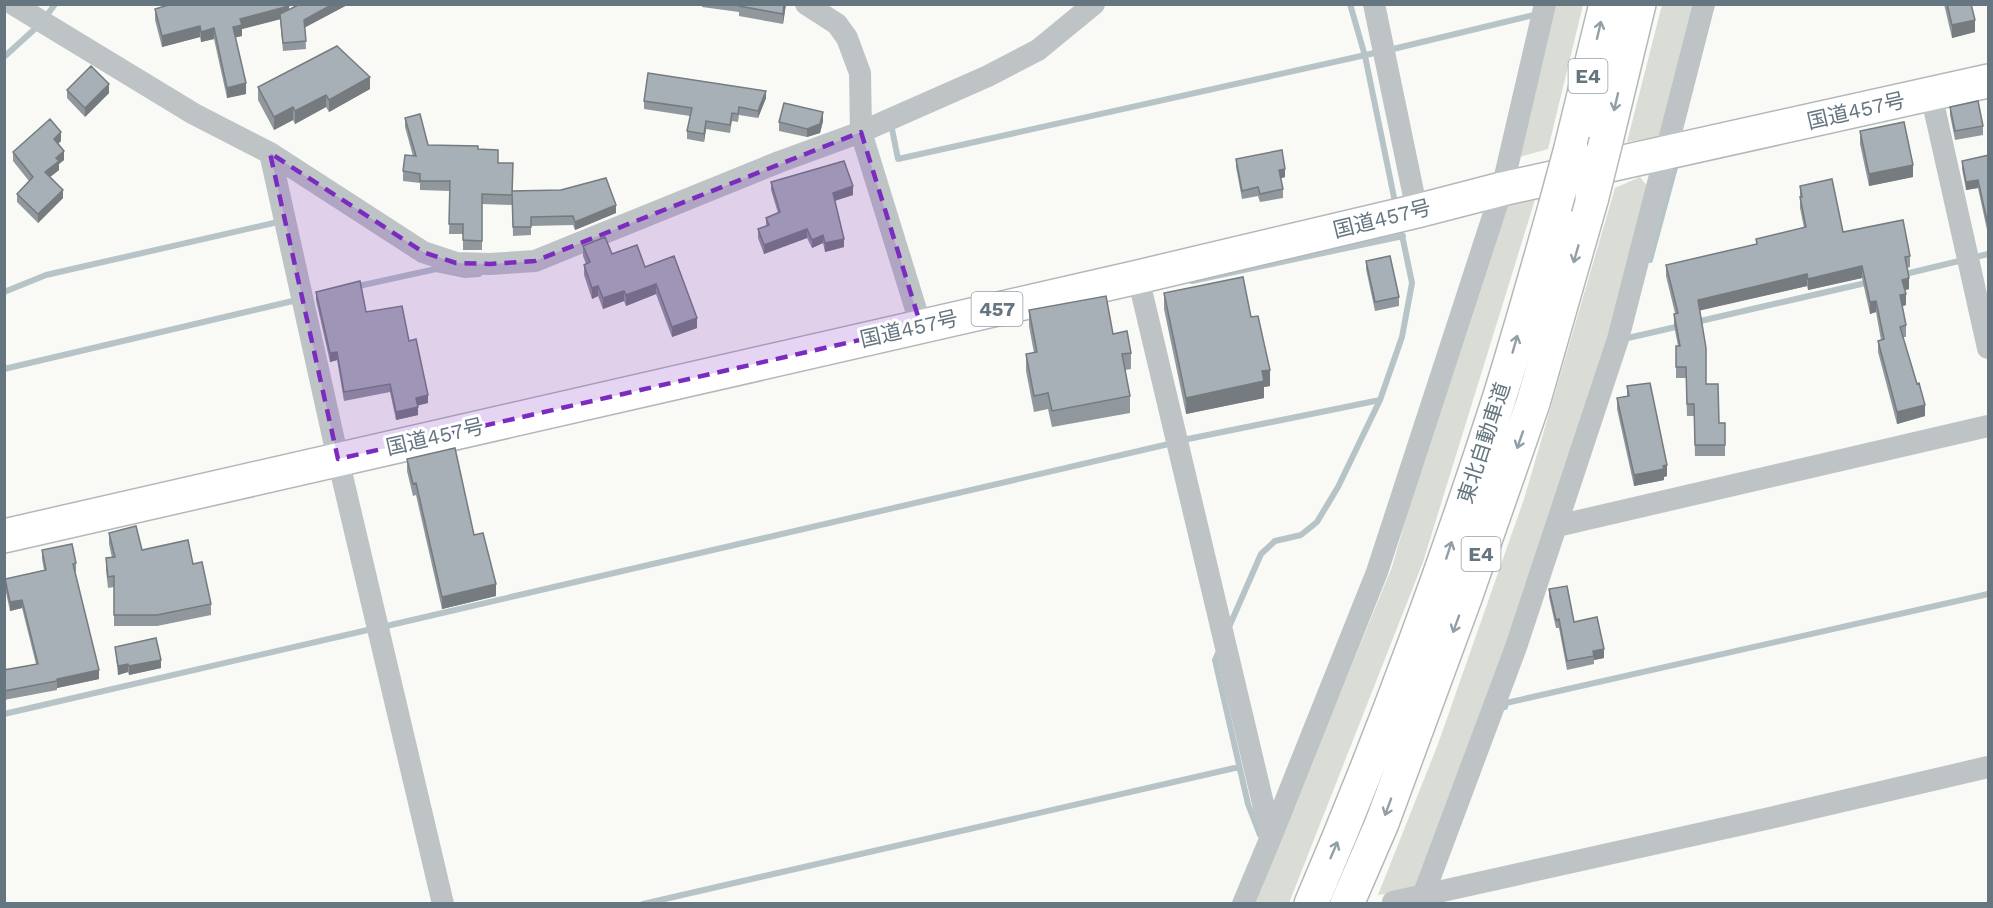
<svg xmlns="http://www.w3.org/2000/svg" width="1993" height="908" font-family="'Work Sans','Noto Sans JP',sans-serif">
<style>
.green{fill:#d9ddd6}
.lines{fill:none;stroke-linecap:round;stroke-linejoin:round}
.stream{stroke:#b7c4c7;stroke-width:6}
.highway-casing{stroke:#b4b8bb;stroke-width:36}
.street{stroke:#bec3c6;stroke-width:22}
.highway{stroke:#fff;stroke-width:33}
.highway-bridge-casing{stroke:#b4b8bb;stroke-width:36;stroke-linecap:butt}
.highway-bridge{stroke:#fff;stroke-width:33}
.wall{fill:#90979d}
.shaded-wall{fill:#757b7f}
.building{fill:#a7b0b6;stroke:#757b7f;stroke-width:1.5}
.oneway{stroke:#939fa6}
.marked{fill:#7b2cbf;fill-opacity:0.2;stroke:#7b2cbf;stroke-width:4.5;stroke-dasharray:12 8;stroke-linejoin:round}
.labels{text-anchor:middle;stroke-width:6;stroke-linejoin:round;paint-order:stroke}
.shield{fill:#fff;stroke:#939fa6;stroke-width:1.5}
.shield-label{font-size:20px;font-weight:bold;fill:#657680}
.street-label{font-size:21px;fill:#657680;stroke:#fff}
</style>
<rect width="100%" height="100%" fill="#f9f9f6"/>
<path class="green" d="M1551 5H1583L1548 149 1520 157Z
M1662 5H1696L1663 136 1627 142Z
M1640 177 1651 191 1616 316 1549 528 1419 882 1411 891 1378 895 1438 744 1524 499 1615 188Z
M1538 190 1423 562 1289 903 1254 904 1392 567 1490 226 1508 202Z"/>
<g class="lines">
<path class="stream" d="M1350 4 1365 56 1396 207
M45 18 55 4
M1389 50 1534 15
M4 57 38 26
M891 124 898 159 1379 52
M1650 260 1677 160
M1901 275 1988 254
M1192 281 1403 236
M354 287 436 269 465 275 479 274
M4 292 46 275 278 222
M1696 322 1870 282
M1628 338 1680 326
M4 369 297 300
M1183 440 1380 400
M382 627 1173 443
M1229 627 1261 554 1275 541 1301 535 1317 522 1338 487 1380 400 1402 337 1412 283 1402 235
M1219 651 1215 660 1248 804 1260 835
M1505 707 1506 703 1988 594
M4 714 372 629
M643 904 1239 767"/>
<defs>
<path id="highway" d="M1606 141 1639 4
M1571 148 1606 4
M4 536 1138 277 1417 211 1502 189 1988 81
M1311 904C1382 738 1444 570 1499 399 1519 335 1537 271 1555 207
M1347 904 1382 823 1465 598 1533 403 1592 197"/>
</defs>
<use href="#highway" class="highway-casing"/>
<path class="street" d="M13 4 194 114 270 153 423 252 456 263 490 264 535 261 779 162 861 132 988 76 1038 50 1094 4
M806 4 837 24 847 38 860 73 861 132 921 326
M1374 4 1417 211
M1931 94 1988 348
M270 153 338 459 443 904
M1138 277 1271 837
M1557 526 1988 426
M1393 902 1770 818 1988 767
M1243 904 1271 837 1377 572 1502 189 1545 4
M1420 904 1516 647 1618 339 1704 4"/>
<use href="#highway" class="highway"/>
<defs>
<path id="highway-bridge" d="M1592 197 1606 141
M1555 207 1571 148"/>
</defs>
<use href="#highway-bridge" class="highway-bridge-casing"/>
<use href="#highway-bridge" class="highway-bridge"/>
</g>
<path class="wall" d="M300 4H349L305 27 306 49 283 51 280 19 242 29V36L235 37 246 94 227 98 214 39 201 42 200 37 162 47 155 20V9L289 10Z
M702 4H786L783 24 739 16V12L702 7Z
M1944 4H1971L1975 32 1952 38Z
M258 87 370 89 329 112 326 107 295 124 293 120 274 130 258 100Z
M67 90 109 93 85 117 67 98Z
M766 98 758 118 739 115 738 122 732 121 730 133 706 129 704 142 687 139V131L690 116 644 109V101Z
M1950 107 1983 126V135L1955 140 1950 115Z
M405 118 428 145 478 149 498 163H513L512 205 482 204V250H463V234H449L450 191 420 190V183L403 181V171L413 156 405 127Z
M823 121 820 133 807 137 779 131V122Z
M1860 131 1913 177 1869 186 1860 144Z
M61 141 58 144 64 160 59 164V170L50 177 63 198 38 223 17 202V194L29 181 13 161V152Z
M1989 155V239L1978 188 1966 190 1962 169V161Z
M1236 159 1285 177 1280 178 1283 189V198L1260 202 1258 196 1242 199 1236 167Z
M771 182 853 195 835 201 844 247 825 252 823 243 812 248 807 238 764 254 758 238V229L766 226V218L778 213 771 190Z
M1800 186 1843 232 1910 256V267L1907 268 1909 289 1905 290 1906 305 1902 306 1906 325V337H1903L1925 416 1897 424 1878 352V341L1881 340 1876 312 1870 314 1862 278 1808 290 1807 286 1700 310 1706 384 1719 423H1725V456H1695L1694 416H1687L1686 378H1676V346H1678L1674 325V314L1675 313 1666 276V265L1756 244V239L1804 228 1800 208Z
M512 191 616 213 575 230 573 225 531 226V235L513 236Z
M583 246 612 254 645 267 697 328 672 337 656 294 626 306 624 301 603 309 598 296 592 299 584 275V265L586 264 583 256Z
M1366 261 1399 297V306L1375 311 1366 269Z
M316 292 366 312 409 341 428 403 418 405V415L396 420 390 392 344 401 337 360 330 362 316 300Z
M1164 293 1251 317 1270 386 1264 387V398L1186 414 1164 309Z
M1029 310 1113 334 1131 353V369L1125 370 1130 396V413L1052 427 1048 409 1034 412 1026 371V354L1034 353 1029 326Z
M1627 386 1667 476 1664 477V480L1634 486 1617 409V398L1627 396Z
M407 459 474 535 496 596 442 609 416 495 413 496 407 471Z
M109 533 142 550 193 564 211 604V615L157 626H114V587L108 588 106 570V558H112L109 544Z
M42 550 76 563V572H75L99 679 57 688V690L4 700V670L36 664 22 608 10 611 5 588V579L44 570 42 559Z
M1549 589 1574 622 1604 658 1594 660V664L1567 670 1559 628H1556L1549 597Z
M115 647 161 668 129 675 128 672 118 675Z"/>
<path class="shaded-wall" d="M333 4H349L304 28V20Z
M784 4H786L783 24V14Z
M289 6V17L242 29V36L233 38V27L240 19Z
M1975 20V32L1952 38V25Z
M200 26V37L162 47V36Z
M214 28V39L201 42V32Z
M370 77V89L329 112V100Z
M246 83V94L227 98V88Z
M109 84V93L85 117V108Z
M766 91V98L758 118V111Z
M326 95V107L295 124V111Z
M293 107V120L274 130V117Z
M823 112V121L820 133 807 137V129Z
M706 121V129L704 142V134Z
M61 132V141L54 147V139Z
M64 151V160L59 164V170L45 181V172L56 158Z
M1913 165V177L1869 186V174Z
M1285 169V177L1279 179V170Z
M1978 180V188L1966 190V182Z
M853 186V195L833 201V193Z
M63 190V198L38 223V214Z
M616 205V213L575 230V222Z
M807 229V238L764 254V245Z
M823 235V243L812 248V240Z
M844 239V247L825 252V243Z
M1862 266V278L1808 290V279Z
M1807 274V286L1698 311V300Z
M1909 278V289L1902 291V280Z
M656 284V294L626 306V295Z
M598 286V296L592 299V288Z
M624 291V301L603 309V298Z
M1906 294V305L1900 307V295Z
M1876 301V312L1870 314V302Z
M697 318V328L672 337V327Z
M337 352V360L330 362V353Z
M1270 370V386L1264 387V398L1186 414V398L1262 371Z
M428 395V403L416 406V398Z
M1925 405V416L1897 424V412Z
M418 407V415L396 420V412Z
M1667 465V476L1664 477V480L1634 486V475Z
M496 584V596L442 609V597Z
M22 600V608L10 611V602Z
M1604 649V658L1594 660 1593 651Z
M161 660V668L129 675V666Z
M128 664V672L118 675V666Z
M99 670V679L57 688V679Z"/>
<path class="building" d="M172 4H288L289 6 240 19 242 25 233 27 246 83 227 88 214 28 201 32 200 26 162 36 155 9Z
M300 4H333L304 20 306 41 283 43 280 14Z
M739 4H784L783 14 739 6Z
M1947 4H1971L1975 20 1952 25Z
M337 46 370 77 329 100 326 95 295 111 293 107 274 117 258 87Z
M91 66 109 84 85 108 67 90Z
M648 73 766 91 758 111 739 107 738 114 732 113 730 125 706 121 704 134 687 131 692 108 644 101Z
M1978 101 1983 126 1955 131 1950 107Z
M784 103 823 112 820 124 807 129 779 122Z
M420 114 428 145 478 146V149L498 150V163H513L512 195 482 194V241L463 240V224H449L450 181H420V174L403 171 405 155 416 156 405 118Z
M50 119 61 132 54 139 64 151 56 158 59 161 45 172 63 190 38 214 17 194 33 177 13 152Z
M1904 122 1913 165 1869 174 1860 131Z
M1282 150 1285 169 1279 170 1283 189 1260 194 1258 187 1242 191 1236 159Z
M1989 155V230L1978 180 1966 182 1962 161Z
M844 161 853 186 833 193 844 239 825 243 823 235 812 240 807 229 764 245 758 229 769 225 766 218 780 212 771 182Z
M606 178 616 205 575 222 573 216 531 217V227H513L512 191 561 190Z
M1832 179 1843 232 1903 220 1910 256 1905 257 1909 278 1902 280 1906 294 1900 295 1906 325 1900 327 1917 384 1919 383 1925 405 1897 412 1878 341 1884 339 1876 301 1870 302 1862 266 1808 279 1807 274 1698 300 1706 348V384H1718L1719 423H1725V445H1695L1694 404H1687L1686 367H1676V346H1680L1674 314 1678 313 1666 265 1757 244 1756 239 1806 227 1800 197H1802L1800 186Z
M605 237 612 254 637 245 645 267 674 256 697 318 672 327 656 284 626 295 624 291 603 298 598 286 592 288 584 265 590 262 583 246Z
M1390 256 1399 297 1375 302 1366 261Z
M1243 277 1251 317 1258 316 1270 370 1262 371 1264 381 1186 398 1164 293Z
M360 281 366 312 402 306 409 341 416 339 428 395 416 398 418 407 396 412 390 384 344 392 337 352 330 353 316 292Z
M1106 296 1113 334 1127 331 1131 353 1122 354 1130 396 1052 411 1048 393 1034 396 1026 354 1037 352 1029 310Z
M1650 383 1667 465 1663 466 1664 469 1634 475 1617 398 1629 396 1627 386Z
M455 448 474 535 483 533 496 584 442 597 416 483 413 484 407 459Z
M136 526 142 550 188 540 193 564 202 562 211 604 157 615H114V576L108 577 106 558 115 557 109 533Z
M72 544 76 563 73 564 99 670 57 679V681L4 691V670L38 664 22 600 10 602 5 579 46 570 42 550Z
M1567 586 1574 622 1597 617 1604 649 1593 651 1594 656 1567 661 1559 619 1556 620 1549 589Z
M156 638 161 660 129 666 128 664 118 666 115 647Z"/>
<defs><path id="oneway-shaft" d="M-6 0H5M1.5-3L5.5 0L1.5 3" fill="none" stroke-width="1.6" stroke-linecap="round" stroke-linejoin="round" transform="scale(1.5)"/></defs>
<g class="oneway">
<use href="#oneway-shaft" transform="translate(1599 30) rotate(-77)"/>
<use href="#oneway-shaft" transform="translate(1616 102) rotate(103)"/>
<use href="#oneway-shaft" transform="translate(1576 254) rotate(106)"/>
<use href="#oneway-shaft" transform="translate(1515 344) rotate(-74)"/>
<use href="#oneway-shaft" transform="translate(1520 440) rotate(109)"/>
<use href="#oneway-shaft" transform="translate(1449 550) rotate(-72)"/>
<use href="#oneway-shaft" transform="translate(1456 624) rotate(110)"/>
<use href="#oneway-shaft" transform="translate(1388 807) rotate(110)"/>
<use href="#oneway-shaft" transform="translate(1334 850) rotate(-67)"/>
</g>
<path class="marked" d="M861 132 921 326 338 459 270 153 423 252 456 263 490 264 535 261Z"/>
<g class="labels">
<g class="shield">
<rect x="1568.5" y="59" width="39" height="34" rx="4.5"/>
<rect x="971.5" y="292" width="51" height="34" rx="4.5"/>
<rect x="1461.5" y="537" width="39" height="34" rx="4.5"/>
</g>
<g class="shield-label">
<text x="1588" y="83">E4</text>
<text x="997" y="316">457</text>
<text x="1481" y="561">E4</text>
</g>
<g class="street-label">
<text transform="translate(1856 111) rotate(-13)" y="7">国道457号</text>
<text transform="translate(1382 219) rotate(-14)" y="7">国道457号</text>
<text transform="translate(909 329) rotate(-13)" y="7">国道457号</text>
<text transform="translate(435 437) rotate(-13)" y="7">国道457号</text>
<text transform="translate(1484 443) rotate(-72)" y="7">東北自動車道</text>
</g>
</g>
<rect width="1993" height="908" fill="none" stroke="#657680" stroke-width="12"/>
</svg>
